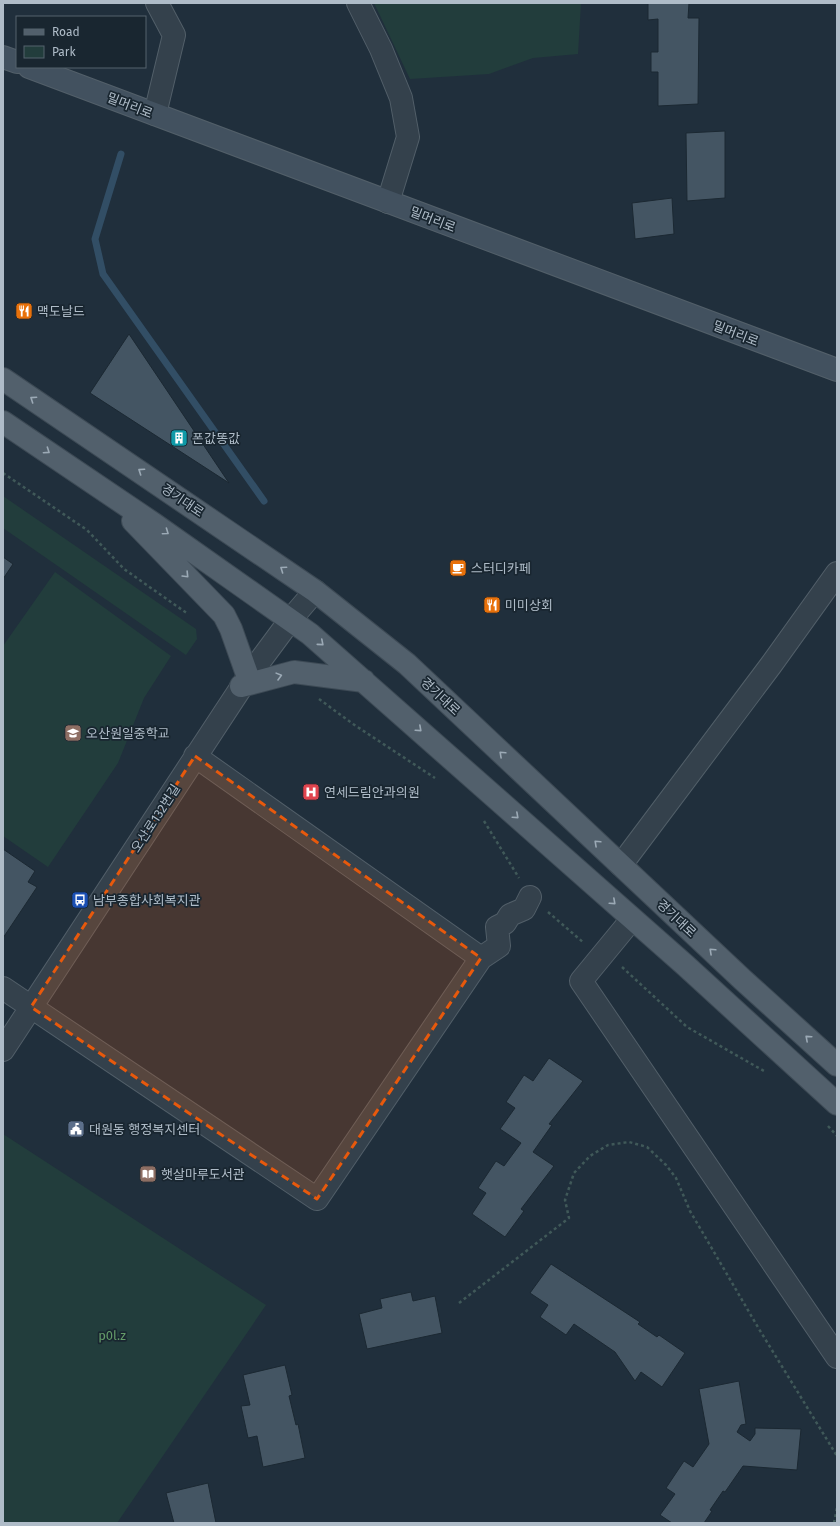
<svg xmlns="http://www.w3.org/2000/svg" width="840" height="1526" font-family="'Fira Sans','Noto Sans KR',sans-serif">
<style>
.green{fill:#223d3c}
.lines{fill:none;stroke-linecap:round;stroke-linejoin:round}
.stream{stroke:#324e65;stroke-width:7}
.building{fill:#445563;stroke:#1b2832}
.street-casing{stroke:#525f69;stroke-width:24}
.secondary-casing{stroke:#525f69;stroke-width:24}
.primary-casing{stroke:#3d4a55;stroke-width:24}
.path{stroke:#405959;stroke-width:2.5;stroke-dasharray:3 3;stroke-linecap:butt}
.street{stroke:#34414c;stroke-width:22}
.secondary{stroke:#42515f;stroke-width:22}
.primary{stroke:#52606c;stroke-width:22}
.oneway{stroke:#9caab6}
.marked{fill:#e8590c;fill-opacity:0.2;stroke:#e8590c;stroke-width:3;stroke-dasharray:8 5;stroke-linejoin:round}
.labels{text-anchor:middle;stroke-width:3.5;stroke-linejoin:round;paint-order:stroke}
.street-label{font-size:13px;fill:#afbcc8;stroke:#192630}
.poi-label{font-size:13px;fill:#afbcc8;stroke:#192630;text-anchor:start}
.park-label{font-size:13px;fill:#649b69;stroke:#192630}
</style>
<rect width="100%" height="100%" fill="#202f3c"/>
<path class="green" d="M374 3H581L578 54 533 58 489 74 410 79Z
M3 496 196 629 197 639 186 655 3 528Z
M55 572 171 656 144 698 118 763 48 867 3 836V646Z
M3 1134 266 1305 117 1523H3Z"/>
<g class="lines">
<path class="stream" d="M121 154 95 239 103 274 264 501"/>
</g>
<path class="building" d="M648 3H689L688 18H699L698 104 658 106V72H651V52H658V19L648 20Z
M725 131V198L687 201 686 133Z
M672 198 674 234 635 239 632 203Z
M129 334 229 483 90 393Z
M3 557 13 564 3 579Z
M3 849 35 871 28 882 37 887 3 938Z
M549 1058 583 1081 549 1124 552 1125 533 1152 554 1166 521 1209 524 1211 505 1237 472 1214 486 1193 478 1188 496 1161 504 1166 521 1143 500 1129 515 1108 506 1102 524 1075 533 1081Z
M551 1264 640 1322 638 1324 657 1337 659 1335 685 1353 662 1387 641 1372 635 1381 615 1352 574 1324 566 1335 540 1317 548 1305 530 1293Z
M411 1292 413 1301 435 1296 442 1333 367 1349 359 1314 382 1308 380 1299Z
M285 1365 292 1395 289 1396 296 1425 298 1424 305 1458 263 1467 257 1436 248 1438 241 1406 250 1405 243 1375Z
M739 1381 746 1424 741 1425 737 1432 750 1441 755 1434V1428L801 1429 797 1470 743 1466 725 1492 723 1491 710 1510 712 1511 704 1523H672L660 1515 675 1494 666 1488 684 1461 693 1467 709 1444 699 1389Z
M208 1483 216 1523H174L166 1493Z"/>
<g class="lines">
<defs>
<path id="street" d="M358 3 381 49 401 98 408 137 388 202
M155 114 174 35 157 3
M621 865 771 665 837 573
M632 919 581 981 837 1357
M481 958 499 946 497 927 505 923 510 915 524 909 530 897
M3 988 317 1199 481 958 195 756
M3 1050 248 677 291 619 315 591"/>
<path id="secondary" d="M3 57 17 62
M29 67 837 370"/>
<path id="primary" d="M3 379 315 591 407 664 743 980 837 1065
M3 422 154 524 310 634 685 965 837 1104
M133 521 224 615 231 629 248 677
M241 686 294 672 364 681"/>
</defs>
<use href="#street" class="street-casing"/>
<use href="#secondary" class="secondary-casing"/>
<use href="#primary" class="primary-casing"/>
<path class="path" d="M3 473 87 530 124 569 188 614
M319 699 353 724 435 778
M484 821 519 878
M548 912 584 943
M622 967 687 1027 764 1071
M828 1126 837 1136
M459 1303 569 1218 565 1200 574 1173 590 1156 608 1145 629 1142 647 1147 666 1165 676 1178 690 1211 759 1329 837 1456
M834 1523 837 1508"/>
<use href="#street" class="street"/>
<use href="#secondary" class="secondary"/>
<use href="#primary" class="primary"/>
</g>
<defs><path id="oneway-chevron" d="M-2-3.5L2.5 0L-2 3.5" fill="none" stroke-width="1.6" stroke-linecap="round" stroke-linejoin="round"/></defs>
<g class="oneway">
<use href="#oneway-chevron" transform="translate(33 399) rotate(-146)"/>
<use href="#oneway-chevron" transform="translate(47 451) rotate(34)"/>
<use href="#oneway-chevron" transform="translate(141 471) rotate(-146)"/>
<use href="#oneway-chevron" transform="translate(166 532) rotate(35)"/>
<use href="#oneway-chevron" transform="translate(283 569) rotate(-145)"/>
<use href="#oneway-chevron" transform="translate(186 575) rotate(46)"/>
<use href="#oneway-chevron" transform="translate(321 643) rotate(41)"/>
<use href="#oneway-chevron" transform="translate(279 676) rotate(-15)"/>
<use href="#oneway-chevron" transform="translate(419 729) rotate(42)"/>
<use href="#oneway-chevron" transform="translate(502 754) rotate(-137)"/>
<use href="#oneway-chevron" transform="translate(516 816) rotate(42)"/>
<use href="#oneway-chevron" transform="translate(597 843) rotate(-137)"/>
<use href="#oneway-chevron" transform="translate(613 902) rotate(42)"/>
<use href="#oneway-chevron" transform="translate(712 951) rotate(-137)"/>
<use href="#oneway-chevron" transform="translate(808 1038) rotate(-138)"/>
</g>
<path class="marked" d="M195 756 481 958 317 1199 31 1007Z"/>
<defs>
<symbol id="restaurant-square" viewBox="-11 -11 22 22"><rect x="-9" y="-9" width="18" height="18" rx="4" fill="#e8710a" stroke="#192630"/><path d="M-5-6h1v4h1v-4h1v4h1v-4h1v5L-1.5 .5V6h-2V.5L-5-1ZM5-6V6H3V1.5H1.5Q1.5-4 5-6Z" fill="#fff"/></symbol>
<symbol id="building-square" viewBox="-11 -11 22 22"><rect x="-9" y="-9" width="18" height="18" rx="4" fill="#0f9aa8" stroke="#192630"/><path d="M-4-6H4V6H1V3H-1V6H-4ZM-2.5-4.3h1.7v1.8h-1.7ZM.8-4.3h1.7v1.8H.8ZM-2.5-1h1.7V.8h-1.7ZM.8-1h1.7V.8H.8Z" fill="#fff"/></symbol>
<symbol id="cafe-square" viewBox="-11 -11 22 22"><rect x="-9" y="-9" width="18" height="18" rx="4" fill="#e8710a" stroke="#192630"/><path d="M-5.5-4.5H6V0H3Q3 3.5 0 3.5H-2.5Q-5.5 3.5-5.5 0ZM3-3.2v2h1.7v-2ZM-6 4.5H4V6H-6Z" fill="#fff"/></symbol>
<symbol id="school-square" viewBox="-11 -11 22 22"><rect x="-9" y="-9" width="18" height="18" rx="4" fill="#8d6e63" stroke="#192630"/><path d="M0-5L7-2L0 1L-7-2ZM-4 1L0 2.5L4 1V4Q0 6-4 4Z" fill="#fff"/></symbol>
<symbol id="hospital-square" viewBox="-11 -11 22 22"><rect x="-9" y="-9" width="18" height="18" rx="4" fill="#e0444e" stroke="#192630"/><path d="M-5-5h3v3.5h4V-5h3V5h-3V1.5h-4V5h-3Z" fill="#fff"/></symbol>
<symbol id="bus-square" viewBox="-11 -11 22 22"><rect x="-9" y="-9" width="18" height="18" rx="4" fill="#1a4fb4" stroke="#192630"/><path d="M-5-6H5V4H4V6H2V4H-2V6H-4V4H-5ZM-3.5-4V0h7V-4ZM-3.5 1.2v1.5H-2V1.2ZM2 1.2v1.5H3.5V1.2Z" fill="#fff"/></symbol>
<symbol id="civic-square" viewBox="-11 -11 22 22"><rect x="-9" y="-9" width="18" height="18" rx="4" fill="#5c6f8a" stroke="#192630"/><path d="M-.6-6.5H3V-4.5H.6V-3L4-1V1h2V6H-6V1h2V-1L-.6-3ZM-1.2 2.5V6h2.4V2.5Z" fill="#fff"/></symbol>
<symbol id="library-square" viewBox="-11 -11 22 22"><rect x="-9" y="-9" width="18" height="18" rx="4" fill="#8d6e63" stroke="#192630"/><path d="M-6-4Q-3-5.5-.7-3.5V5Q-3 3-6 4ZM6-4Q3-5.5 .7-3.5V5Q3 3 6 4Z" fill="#fff"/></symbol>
</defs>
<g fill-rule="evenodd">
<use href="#restaurant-square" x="14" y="301" width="20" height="20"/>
<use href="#building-square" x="169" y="428" width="20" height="20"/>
<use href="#cafe-square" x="448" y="558" width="20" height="20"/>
<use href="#restaurant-square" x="482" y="595" width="20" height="20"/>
<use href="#school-square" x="63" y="723" width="20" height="20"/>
<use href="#hospital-square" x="301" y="782" width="20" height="20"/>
<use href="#bus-square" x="70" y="890" width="20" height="20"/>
<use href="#civic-square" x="66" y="1119" width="20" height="20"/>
<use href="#library-square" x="138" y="1164" width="20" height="20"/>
</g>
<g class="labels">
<g class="street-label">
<text transform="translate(130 105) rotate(21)" y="5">밀머리로</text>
<text transform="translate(433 219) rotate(21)" y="5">밀머리로</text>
<text transform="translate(736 333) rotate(21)" y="5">밀머리로</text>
<text transform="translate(183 500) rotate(34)" y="5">경기대로</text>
<text transform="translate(441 696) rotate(43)" y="5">경기대로</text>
<text transform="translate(155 818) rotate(-57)" y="5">오산로132번길</text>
<text transform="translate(677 918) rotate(43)" y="5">경기대로</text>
</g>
<g class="poi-label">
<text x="37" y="316">맥도날드</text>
<text x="192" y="443">폰값똥값</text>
<text x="471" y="573">스터디카페</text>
<text x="505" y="610">미미상회</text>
<text x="86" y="738">오산원일중학교</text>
<text x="324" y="797">연세드림안과의원</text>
<text x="93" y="905">남부종합사회복지관</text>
<text x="89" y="1134">대원동 행정복지센터</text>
<text x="161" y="1179">햇살마루도서관</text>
</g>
<g class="park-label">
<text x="112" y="1340">p0l.z</text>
</g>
</g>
<rect width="840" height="1526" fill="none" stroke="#afbcc8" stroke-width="8"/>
<rect x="16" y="16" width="130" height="52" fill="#192630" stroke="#55626d"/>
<rect x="24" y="29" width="20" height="6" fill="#52606c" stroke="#55626d"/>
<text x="52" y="36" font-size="12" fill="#afbcc8">Road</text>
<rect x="24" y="46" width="20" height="12" fill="#223d3c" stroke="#55626d"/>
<text x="52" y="56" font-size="12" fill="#afbcc8">Park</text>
</svg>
